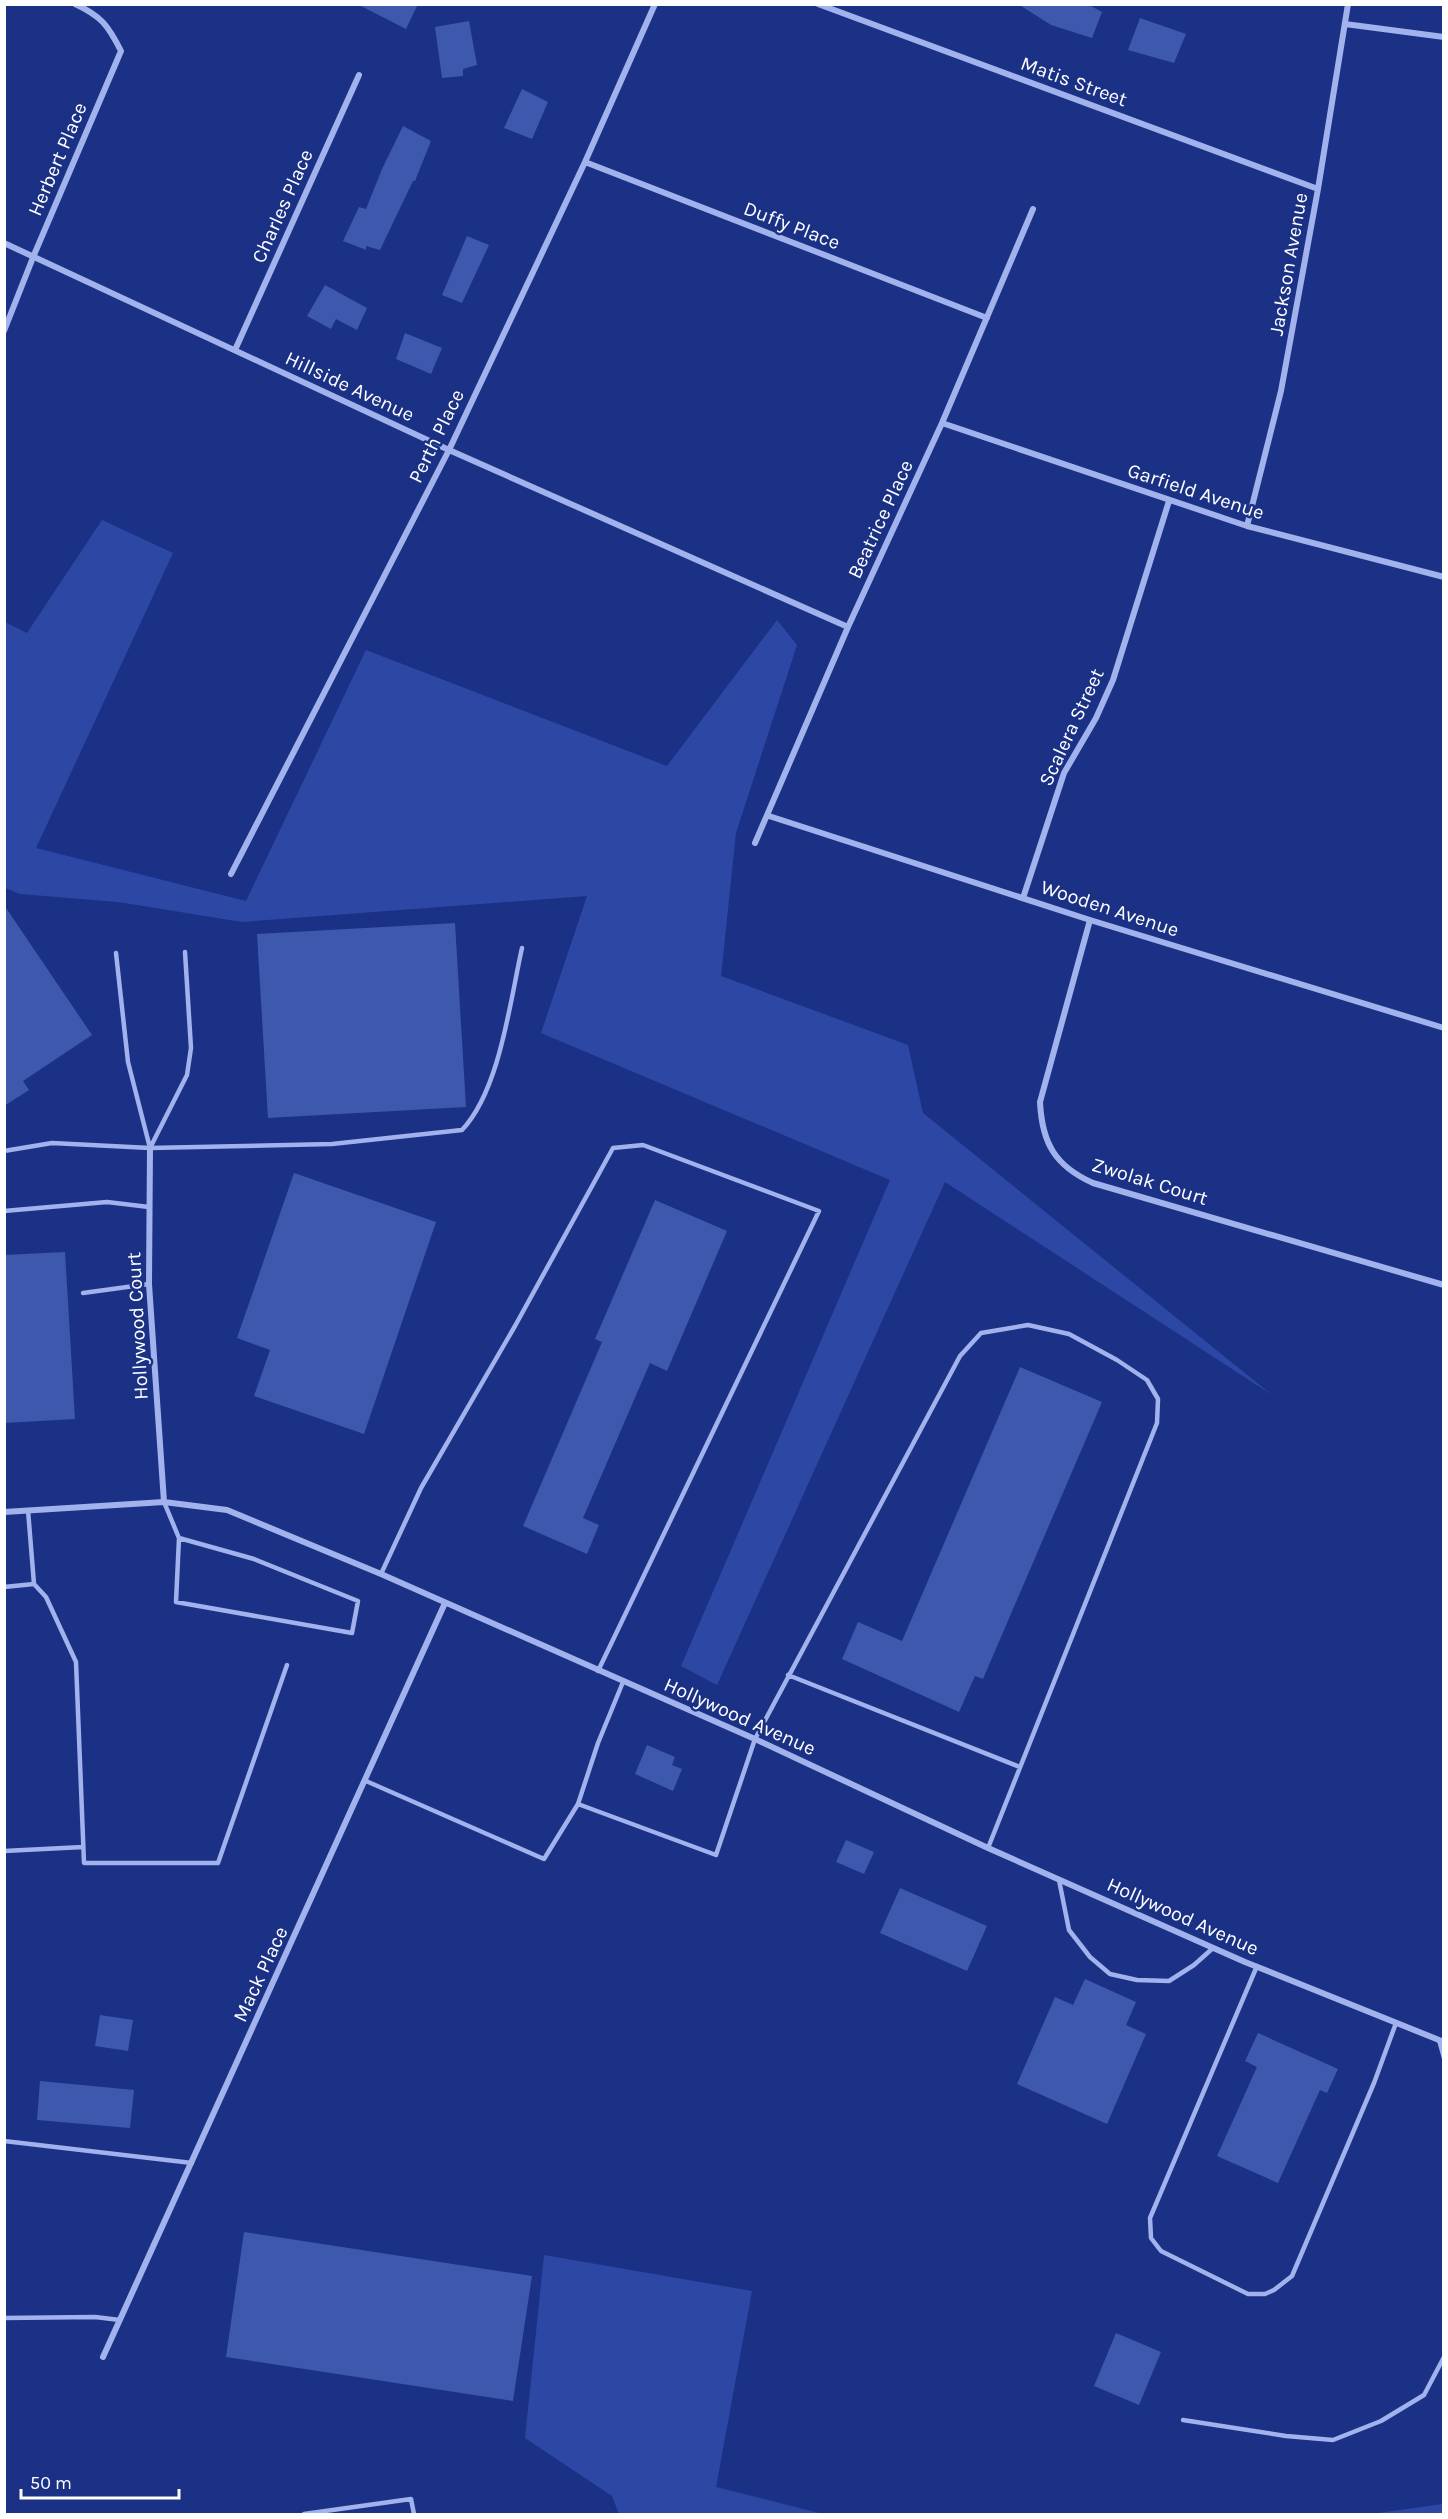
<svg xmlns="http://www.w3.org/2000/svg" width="1448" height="2519" font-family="Karla,sans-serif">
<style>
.green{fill:#2d48a4}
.building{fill:#3e58ad}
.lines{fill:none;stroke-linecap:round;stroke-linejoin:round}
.lane{stroke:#a1b2ec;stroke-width:4.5}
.street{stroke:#a1b2ec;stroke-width:6}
.labels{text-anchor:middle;stroke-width:5;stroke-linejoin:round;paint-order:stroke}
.street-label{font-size:20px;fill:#fff;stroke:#1a3185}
</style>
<rect width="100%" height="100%" fill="#1a3185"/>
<path class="green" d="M102 520 173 553 36 848 246 901 366 650 667 766 777 620 797 645 736 833 721 976 908 1045 923 1113 1272 1395 945 1182 717 1685 681 1666 890 1180 541 1033 587 896 242 922 118 902 20 894 5 888V622L27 633Z
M544 2255 752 2291 716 2487 823 2514H619L612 2496 525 2438Z
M1443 2504V2514H1371Z"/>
<path class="building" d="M357 4H418L406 29Z
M1018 4H1087L1102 12 1092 38 1051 25Z
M1140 18 1186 34 1174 63 1128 50Z
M469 21 477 65 463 69V76L442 78 435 27Z
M522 89 548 102 532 139 504 128Z
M403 126 431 141 415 181H413L380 250 366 246V250L343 241 359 207 366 209 382 169Z
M467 236 489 245 462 303 442 295Z
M325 285 367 308 357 330 336 319 331 329 307 316Z
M405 333 442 348 431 374 396 359Z
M4 905 92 1035 23 1081 29 1090 4 1106Z
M455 923 466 1107 268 1118 257 934Z
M294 1173 436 1222 364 1434 254 1396 270 1350 237 1338Z
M655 1200 727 1231 667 1371 650 1363 583 1518 599 1525 587 1554 523 1526 602 1342 595 1339Z
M65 1252 75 1419 4 1423V1255Z
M1020 1367 1102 1402 983 1679 975 1676 959 1712 842 1659 858 1622 902 1641Z
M647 1745 675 1757 672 1765 682 1769 673 1791 635 1774Z
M846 1840 874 1852 864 1874 836 1862Z
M900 1888 987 1926 967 1971 880 1933Z
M1085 1979 1136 2002 1126 2025 1146 2034 1107 2124 1017 2084 1055 1997 1073 2005Z
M100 2015 133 2020 128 2051 95 2046Z
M1258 2033 1338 2069 1327 2093 1320 2090 1278 2183 1217 2156 1257 2067 1245 2061Z
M40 2081 134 2090 130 2128 37 2120Z
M244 2232 532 2276 513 2401 226 2357Z
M1116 2333 1161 2352 1139 2405 1094 2386Z"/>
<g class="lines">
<path class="lane" d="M116 953 128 1062 150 1148
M150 1148 187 1075 191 1048 185 952
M4 1151 52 1143 150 1148 332 1144 462 1130C500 1090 510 1001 522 948
M4 1211 107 1202 149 1207
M83 1293 149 1284
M164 1502 179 1538 176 1602 352 1633 358 1601 254 1559 179 1538
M28 1510 34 1584 46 1597 76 1662 84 1863H218L287 1665
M381 1574 421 1488 515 1326 613 1148 643 1145 819 1211 598 1671
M4 1587 34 1584
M788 1675 1020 1767
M366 1781 544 1859 578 1804 598 1743 623 1682
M578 1804 716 1855 755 1739 960 1356 981 1333 1028 1325 1069 1334 1117 1360 1147 1380 1158 1399 1157 1423 988 1848
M4 1851 83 1847
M1059 1880 1069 1930 1090 1957 1110 1974 1137 1980 1169 1981 1194 1965 1213 1948
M1257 1966 1150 2218 1151 2238 1161 2251 1248 2294H1265L1274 2290 1292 2276 1374 2083 1396 2023
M1439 2040 1444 2058
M4 2141 192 2163
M4 2318 95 2317 120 2320
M1183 2420 1286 2436 1333 2440 1381 2421 1424 2395 1444 2357
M304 2514 411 2499 414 2514"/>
<path class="street" d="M818 4 1318 189
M1345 24 1444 37
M585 162 987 318
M4 243 449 450 848 627
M4 331 34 255 121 51C108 25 101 16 75 4
M235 350 359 75
M942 423 1247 526 1444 577
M1247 526 1281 391 1318 189 1348 4
M769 816 1090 920 1444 1028
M755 843 848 627 942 423 1033 209
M231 874 449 450 585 162 655 4
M1023 898 1064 773 1096 718 1113 680 1169 501
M1090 920 1040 1102C1042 1143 1055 1166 1093 1183L1444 1285
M150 1148 149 1284 164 1502
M4 1512 164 1502 227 1510 381 1574 755 1739 988 1848 1245 1962 1444 2042
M103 2357 445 1603"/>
</g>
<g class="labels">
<g class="street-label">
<text transform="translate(1074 81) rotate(20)" y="7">Matis Street</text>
<text transform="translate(57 159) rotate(-67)" y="7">Herbert Place</text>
<text transform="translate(282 206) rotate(-66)" y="7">Charles Place</text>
<text transform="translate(792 225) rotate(21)" y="7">Duffy Place</text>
<text transform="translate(1288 264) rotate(-80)" y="7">Jackson Avenue</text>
<text transform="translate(350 386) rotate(25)" y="7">Hillside Avenue</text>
<text transform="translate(436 436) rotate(-64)" y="7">Perth Place</text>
<text transform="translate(1196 491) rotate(18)" y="7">Garfield Avenue</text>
<text transform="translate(880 519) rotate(-65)" y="7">Beatrice Place</text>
<text transform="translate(1071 727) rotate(-65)" y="7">Scalera Street</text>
<text transform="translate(1110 908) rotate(18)" y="7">Wooden Avenue</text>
<text transform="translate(1150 1181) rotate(17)" y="7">Zwolak Court</text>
<text transform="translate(137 1326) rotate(-93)" y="7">Hollywood Court</text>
<text transform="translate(740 1716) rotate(24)" y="7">Hollywood Avenue</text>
<text transform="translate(1183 1916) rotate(24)" y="7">Hollywood Avenue</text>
<text transform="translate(260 1974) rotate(-65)" y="7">Mack Place</text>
</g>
</g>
<rect width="1448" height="2519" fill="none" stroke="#ffffff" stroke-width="12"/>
<path d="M21 2489v9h158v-9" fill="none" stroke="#ffffff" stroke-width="3"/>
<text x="30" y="2489" font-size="18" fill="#ffffff" stroke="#1a3185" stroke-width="4.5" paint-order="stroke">50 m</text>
</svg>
